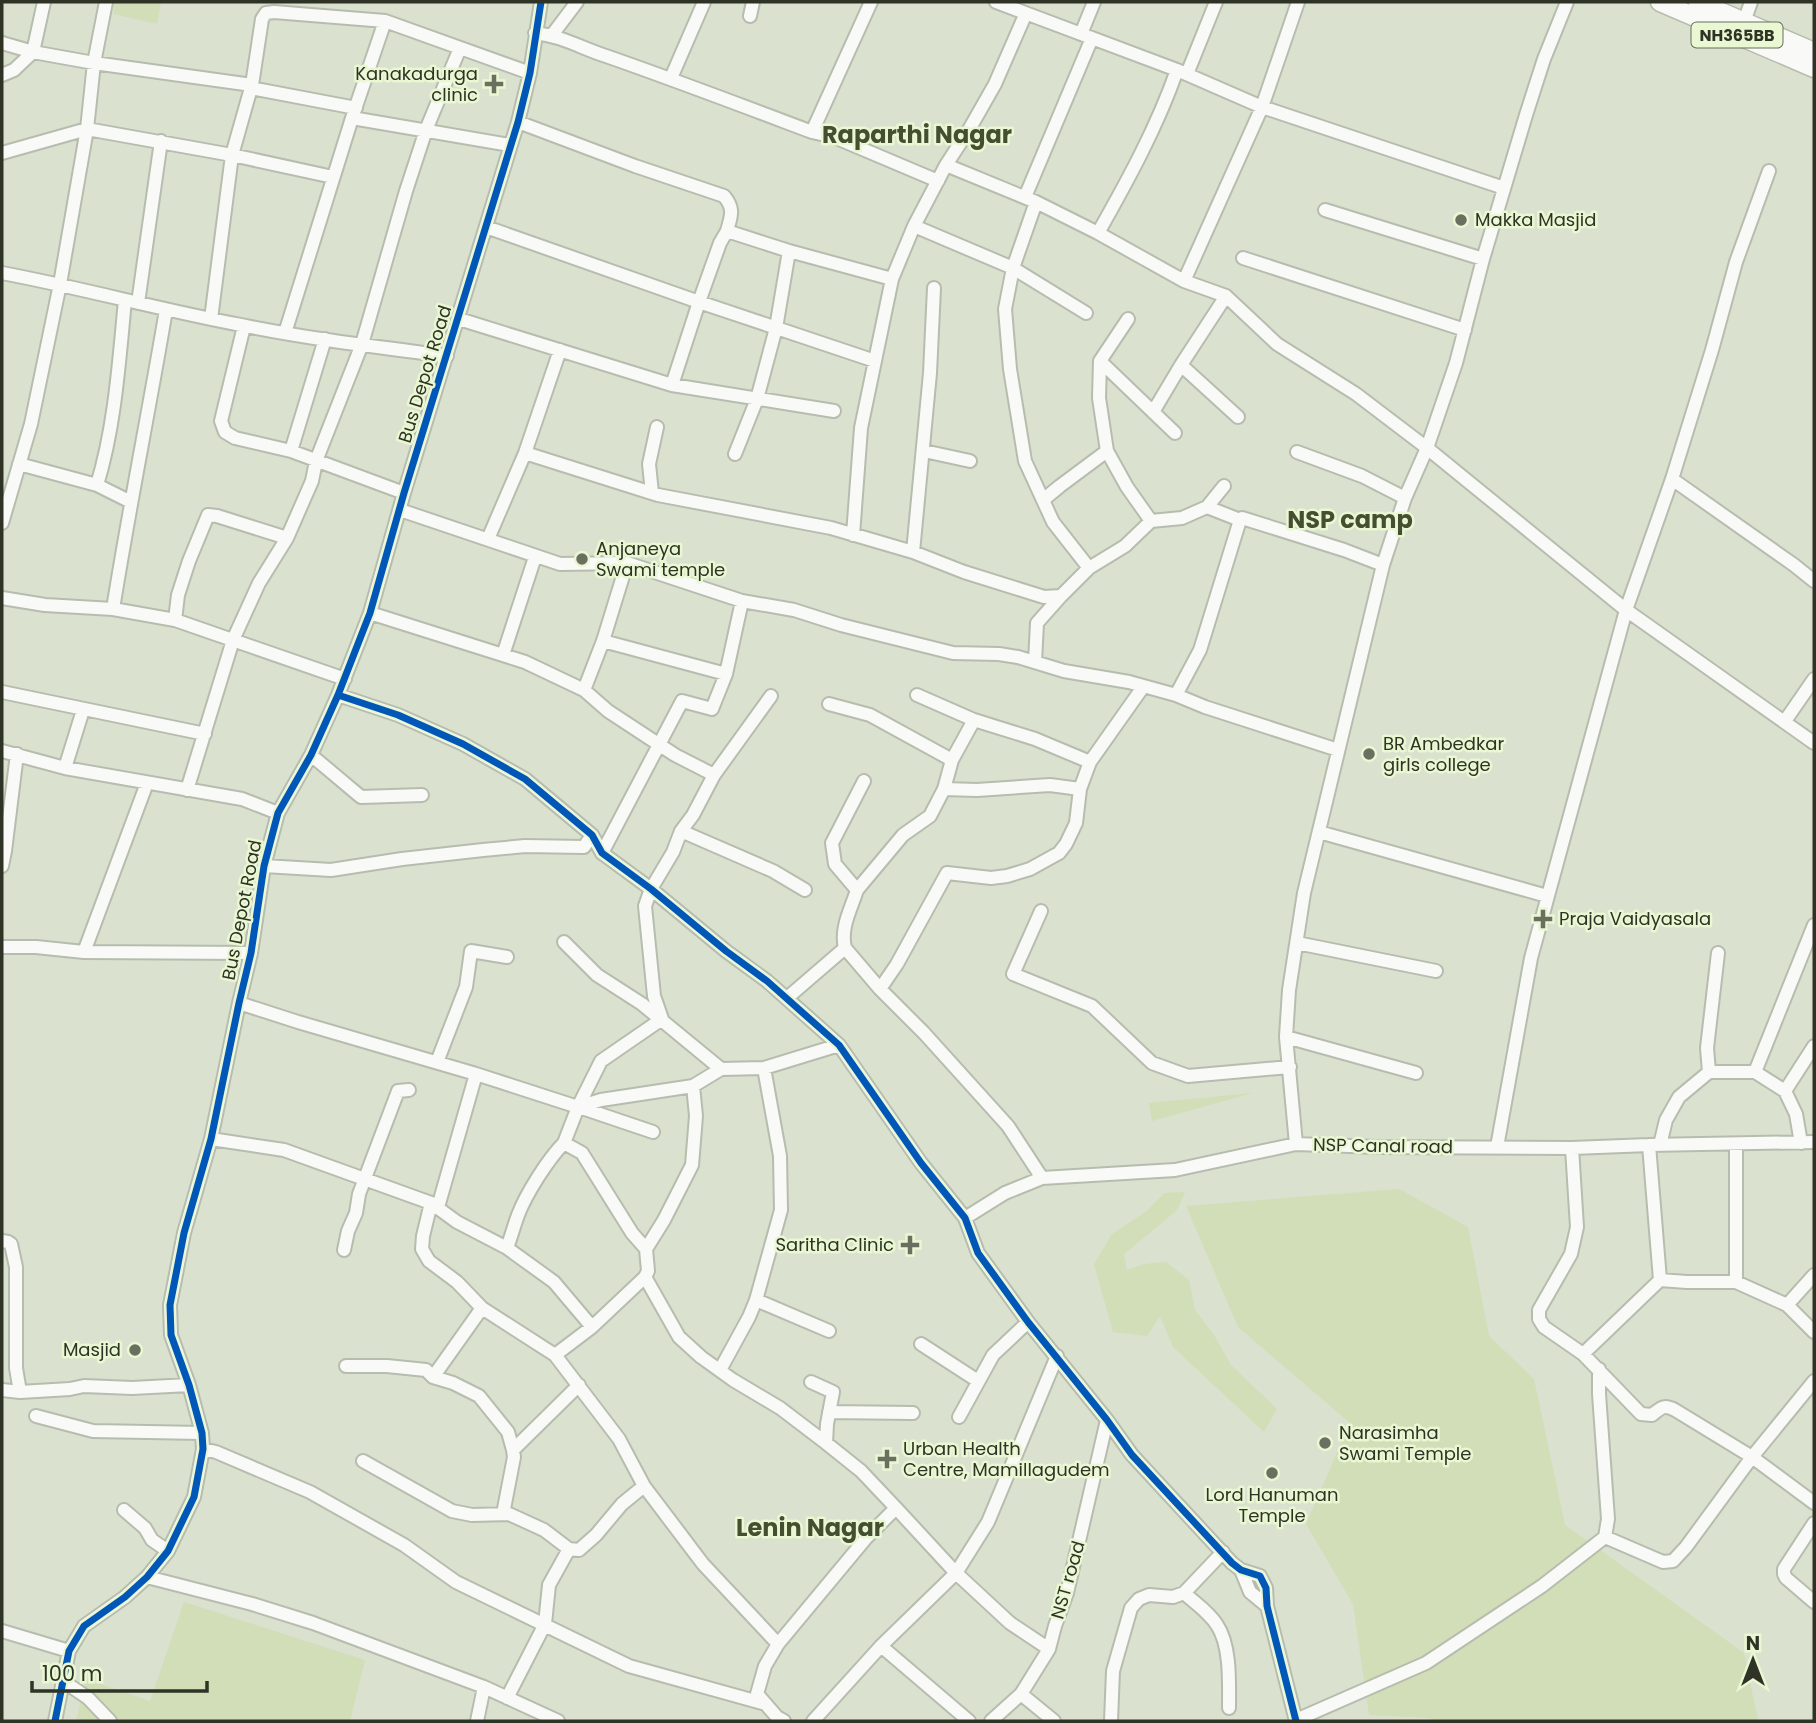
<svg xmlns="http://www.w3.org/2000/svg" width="1816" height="1723" font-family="Poppins,sans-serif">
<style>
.green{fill:#d1deb7}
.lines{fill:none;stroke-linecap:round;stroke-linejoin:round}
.minor-casing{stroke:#b7bdae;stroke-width:16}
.highway-casing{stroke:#b7bdae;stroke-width:21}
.minor{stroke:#f9faf8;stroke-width:12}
.highway{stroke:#f9faf8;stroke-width:18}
.cycleway-casing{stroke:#eaf7d3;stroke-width:11}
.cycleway{stroke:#0057b8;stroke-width:7}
.poi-dot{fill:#6a7060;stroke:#eaf7d3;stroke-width:2.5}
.labels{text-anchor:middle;stroke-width:5;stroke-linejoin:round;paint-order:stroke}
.shield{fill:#eaf7d3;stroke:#666e59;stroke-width:2}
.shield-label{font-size:16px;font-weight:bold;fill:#2e3325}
.poi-label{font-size:18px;fill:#2e3325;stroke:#eaf7d3;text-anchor:start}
.street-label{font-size:18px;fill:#2e3325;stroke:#eaf7d3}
.district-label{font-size:24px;font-weight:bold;fill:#454e30;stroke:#eaf7d3}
</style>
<rect width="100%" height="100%" fill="#dae1ce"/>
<path class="green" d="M115 2H161L157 24 113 14Z
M1253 1093 1152 1121 1149 1103Z
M1399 1189 1468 1227 1489 1336 1534 1379 1565 1525 1744 1653 1758 1721H1432L1431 1718 1369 1715 1353 1604 1306 1524 1350 1423 1238 1327 1186 1206Z
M1185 1192 1177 1210 1124 1254 1127 1270 1144 1264 1166 1262 1189 1280 1195 1310 1214 1335 1231 1365 1277 1409 1264 1432 1173 1347 1160 1316 1147 1336 1113 1332 1094 1264 1112 1234 1147 1211 1164 1193Z
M184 1602 365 1660 350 1721H76L86 1679 150 1701Z"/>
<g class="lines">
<defs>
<path id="minor" d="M996 2 1177 70 1262 107 1504 188
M750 16 753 2
M1744 22 1751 2
M535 33C562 36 581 48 606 56 675 80 743 106 812 132L834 137 938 181
M1081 34 1094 2
M552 35 577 2
M2 43 33 52 44 2
M1187 74 1216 2
M2 75 14 70 33 52 94 63 252 85 251 88 356 108
M671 78 704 2
M252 85 262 19 266 13 274 12 385 21 530 73
M352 118 510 145
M518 122 635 166 724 196C735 209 731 216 727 231L789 251 776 328 757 399 735 454
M812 132 871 2
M2 153 87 129 232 155 333 177
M946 165 1036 202 1098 233 1184 281 1226 296 1277 344 1356 394 1427 448 1626 610 1672 479 1712 350 1736 262 1769 171
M1025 197 1092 38
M1325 210 1483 259
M914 226 1013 268 1086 313
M486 227 699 302 875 361
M1098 233C1128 180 1157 127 1177 70
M789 251 892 279
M1243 258 1465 330
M2 273C82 288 161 310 241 325 309 339 378 347 447 356
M1184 281 1262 107 1298 2
M138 303 161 141
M211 319 232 155 251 88
M459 319 672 385 834 411
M1128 319 1100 361 1099 398 1107 451 1127 487 1151 521 1182 518 1207 507 1224 486
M244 326 221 421 225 432 235 438 291 451 404 493
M285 333 352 118 385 21
M1100 361 1175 433
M1181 365 1238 417
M672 385 699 302 720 243 727 231
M1153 412 1181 365 1226 296
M291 451 325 339
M924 451 970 461
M1297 452 1362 476 1405 498
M525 453 658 495 831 528 913 552 964 572 1044 597 1061 596 1089 568 1053 522 1025 461 1010 369 1005 309 1013 268 1036 202
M19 464 97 485 131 502
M1672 479 1794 565 1814 581
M97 485C115 426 119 362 125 300
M652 493 649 464 657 427
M1043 500 1060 486 1107 451
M1207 507 1240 520 1242 518 1344 550 1383 565
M400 510 560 564 627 563 742 601 794 610 841 625 953 653 999 654 1018 657 1064 671 1129 682 1176 695 1205 707 1338 750
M2 523 31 424 60 284 87 129 94 63 106 2
M853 535 861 428 892 279 914 226 946 165 970 128 995 84 1026 13
M488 539 525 453 560 350
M913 552 930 373 934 288
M1089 568 1125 546 1151 521
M2 598 45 605 113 609 175 620 345 679
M113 609C129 509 149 410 166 310
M370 613 525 662 584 690 608 711 675 755 714 775
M175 620 178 595 189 561 208 515 217 516 287 538 312 481 316 461 362 344 406 191 426 130 460 48
M603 641 726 674
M503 655 535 557
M1035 662 1037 623 1061 596
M584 690 603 641 627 563
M2 692 205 734
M338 695 398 715 463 744 525 779 592 835 602 853 651 889 726 951 767 981 839 1045 921 1163 965 1218 978 1253 1028 1322 1107 1420 1132 1455 1232 1563 1241 1570 1260 1576 1266 1588 1267 1606 1296 1721
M917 695 974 720 1035 739 1090 762
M1176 695 1200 650 1240 520
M829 704 870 715 952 760 974 720
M1785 721 1814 679
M2 751 65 768 242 799 278 813
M311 755 361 797 422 795
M65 768 83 710
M864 781 832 843 835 864 857 890C851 909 840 928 845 948L880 989 924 1033 1008 1126 1042 1178
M944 789 977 790 1050 785 1080 789
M187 790 233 640 259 583 287 538
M681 831 773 871 805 890
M1319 832 1547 896
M602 853 682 701 712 709 726 674 742 601
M2 866 5 851 17 754
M264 866 331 870 402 859 483 850 525 846 584 847 592 835
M857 890 903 835 930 816 944 789 952 760
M1041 911 1013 974 1092 1006 1152 1063 1188 1076 1290 1067
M564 942 597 975 642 1004 721 1069
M1297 943 1436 971
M2 947H36L84 952 251 953
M84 952 147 783
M880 989 897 964 947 873 991 878 1007 876 1030 869 1059 853 1066 844 1076 823 1080 789 1090 762 1143 687
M787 998 845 948
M239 1003 298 1022 476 1074 578 1107 601 1100 693 1086 721 1069 764 1068 839 1045
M1286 1037 1416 1073
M437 1062 466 987 471 951 507 957
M1709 1072 1707 1048 1718 953
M1755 1072 1814 925
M1785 1091 1814 1046
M579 1107 653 1132
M211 1139 284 1150 431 1203 457 1222 507 1248 554 1282 592 1327
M1296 1144 1286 1037 1289 990 1304 893 1383 565 1405 498 1427 448 1456 363 1483 259 1526 115 1544 59 1567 2
M1736 1144V1282L1787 1305 1814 1332
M1660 1145 1666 1120 1679 1097 1709 1072H1755L1785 1091 1796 1114 1801 1143
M1497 1147 1531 958 1626 610 1814 743
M1572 1148 1577 1227 1571 1254 1539 1310V1319L1544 1327 1583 1354 1641 1414 1652 1415C1661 1408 1663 1404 1675 1410L1752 1457 1814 1503
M431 1203 423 1236 422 1249 429 1261 457 1282 482 1308 555 1355 619 1439 644 1486 703 1564 778 1644
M438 1207 476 1074
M965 1218 1005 1193 1042 1178 1175 1170 1296 1144 1377 1147 1572 1148 1649 1145 1814 1142
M2 1241 8 1242 11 1244 16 1267V1368L20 1392
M507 1248C511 1237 514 1226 518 1215 526 1194 548 1159 564 1143
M646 1249 664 1220 692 1165 696 1116 693 1086
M344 1250 348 1231 356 1213 359 1194 398 1091 409 1090
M645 1277 679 1337 701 1357 733 1380 780 1408 826 1443 861 1471 896 1508 867 1537 778 1644 765 1666 757 1694 777 1717 784 1721
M1660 1280 1687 1282H1736
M756 1300 829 1331
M1787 1305 1814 1275
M921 1344 978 1381
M1583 1354 1660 1280 1649 1145
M555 1355 592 1327 645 1277 648 1271 646 1249 632 1233 582 1153 564 1143 578 1107 601 1061 662 1019 654 996 645 906 651 889 673 852 681 831 693 815 714 775 771 696
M346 1366H387L426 1370 433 1377 453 1383 479 1396 508 1432 513 1450
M720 1370 749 1317 756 1300 781 1210 780 1156 764 1068
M433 1377 482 1308
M811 1382 833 1392 827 1424 826 1443
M2 1390 20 1392 70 1389 84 1386 132 1388 189 1385
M829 1412 913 1413
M36 1416 93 1431 202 1433
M959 1417 993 1355 1028 1322
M203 1449 216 1452 310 1492 404 1545 456 1582 629 1666 766 1704
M363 1461 452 1511 472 1515 509 1514 544 1530 569 1549 579 1550 596 1535 622 1504 644 1486
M896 1508 956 1573 1010 1623 1049 1649
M124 1510 145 1528 152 1540 168 1551
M503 1514 514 1457 513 1450 579 1385
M1814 1523 1784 1569V1574L1786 1578 1814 1602
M1605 1537 1663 1562 1673 1561 1686 1547 1752 1457 1814 1381
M1241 1570 1250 1592 1267 1606
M147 1577 252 1604 313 1623 484 1687 558 1721
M1184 1593C1195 1603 1209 1612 1217 1625 1231 1646 1229 1683 1229 1708
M2 1631 69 1651
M881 1646 969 1721
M63 1681 88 1698 110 1721
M1021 1694 1054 1721
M507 1698 545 1624 549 1585 569 1549
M1296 1720 1426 1663 1542 1586 1605 1537 1608 1519 1599 1394V1369
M55 1721 69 1651 84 1626 125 1597 147 1577 168 1551 194 1497 203 1449 202 1433 189 1385 171 1335 170 1305 184 1233 211 1139 239 1003 251 953 264 866 278 813 311 755 338 695 370 613 404 493 518 122 530 73 541 2
M477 1721 484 1687
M813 1721 881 1646 956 1573 988 1522 1057 1356
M991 1721 1021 1694 1049 1649 1055 1626 1067 1593 1107 1420
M1111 1721 1113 1671 1131 1608 1139 1599 1149 1595 1173 1597 1184 1593 1223 1552"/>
<path id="highway" d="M1660 2 1814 68
M1698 2 1814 52"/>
</defs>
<use href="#minor" class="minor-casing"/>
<use href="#highway" class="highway-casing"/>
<use href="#minor" class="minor"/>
<use href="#highway" class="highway"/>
<defs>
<path id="cycleway" d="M338 695 398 715 463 744 525 779 592 835 602 853 651 889 726 951 767 981 839 1045 921 1163 965 1218 978 1253 1028 1322 1107 1420 1132 1455 1232 1563 1241 1570 1260 1576 1266 1588 1267 1606 1296 1721
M55 1721 69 1651 84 1626 125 1597 147 1577 168 1551 194 1497 203 1449 202 1433 189 1385 171 1335 170 1305 184 1233 211 1139 239 1003 251 953 264 866 278 813 311 755 338 695 370 613 404 493 518 122 530 73 541 2"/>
</defs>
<use href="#cycleway" class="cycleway-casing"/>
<use href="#cycleway" class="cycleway"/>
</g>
<g class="poi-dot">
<path d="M490.5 73.5h7v7h7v7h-7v7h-7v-7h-7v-7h7z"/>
<circle cx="1461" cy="220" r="7"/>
<circle cx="582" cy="559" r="7"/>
<circle cx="1369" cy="754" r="7"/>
<path d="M1539.5 908.5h7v7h7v7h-7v7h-7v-7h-7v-7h7z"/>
<path d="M906.5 1234.5h7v7h7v7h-7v7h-7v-7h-7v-7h7z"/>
<circle cx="135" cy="1350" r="7"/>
<circle cx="1325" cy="1443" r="7"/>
<path d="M883.5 1448.5h7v7h7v7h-7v7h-7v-7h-7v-7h7z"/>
<circle cx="1272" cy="1473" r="7"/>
</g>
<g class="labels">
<rect class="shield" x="1691.5" y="22.5" width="91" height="25" rx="5"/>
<g class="shield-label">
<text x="1737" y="41">NH365BB</text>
</g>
<g class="poi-label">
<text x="478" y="80" text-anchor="end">Kanakadurga<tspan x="478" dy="21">clinic</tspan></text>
<text x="1475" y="226">Makka Masjid</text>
<text x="596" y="555">Anjaneya<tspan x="596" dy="21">Swami temple</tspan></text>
<text x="1383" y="750">BR Ambedkar<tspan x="1383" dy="21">girls college</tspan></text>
<text x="1559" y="925">Praja Vaidyasala</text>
<text x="894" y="1251" text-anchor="end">Saritha Clinic</text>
<text x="121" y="1356" text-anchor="end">Masjid</text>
<text x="1339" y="1439">Narasimha<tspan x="1339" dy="21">Swami Temple</tspan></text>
<text x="903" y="1455">Urban Health<tspan x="903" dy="21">Centre, Mamillagudem</tspan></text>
<text x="1272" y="1501" text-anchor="middle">Lord Hanuman<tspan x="1272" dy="21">Temple</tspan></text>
</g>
<g class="street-label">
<text transform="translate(425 374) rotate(-73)" y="6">Bus Depot Road</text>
<text transform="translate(242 910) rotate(-79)" y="6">Bus Depot Road</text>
<text transform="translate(1383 1146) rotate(1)" y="6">NSP Canal road</text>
<text transform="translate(1068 1580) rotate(-74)" y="6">NST road</text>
</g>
<g class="district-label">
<text x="917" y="143">Raparthi Nagar</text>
<text x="1350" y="528">NSP camp</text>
<text x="810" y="1536">Lenin Nagar</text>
</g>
</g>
<rect width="1816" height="1723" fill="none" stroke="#2e3325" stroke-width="7"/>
<g transform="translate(1753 1660)" stroke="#eaf7d3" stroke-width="5" paint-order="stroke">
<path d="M0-5L12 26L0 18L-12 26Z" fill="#2e3325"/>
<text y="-10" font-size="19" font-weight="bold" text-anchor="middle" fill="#2e3325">N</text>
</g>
<path d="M32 1681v10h175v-10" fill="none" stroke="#2e3325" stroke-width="3.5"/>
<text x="42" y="1681" font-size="21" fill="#2e3325" stroke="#eaf7d3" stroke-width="5" paint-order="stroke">100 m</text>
</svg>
